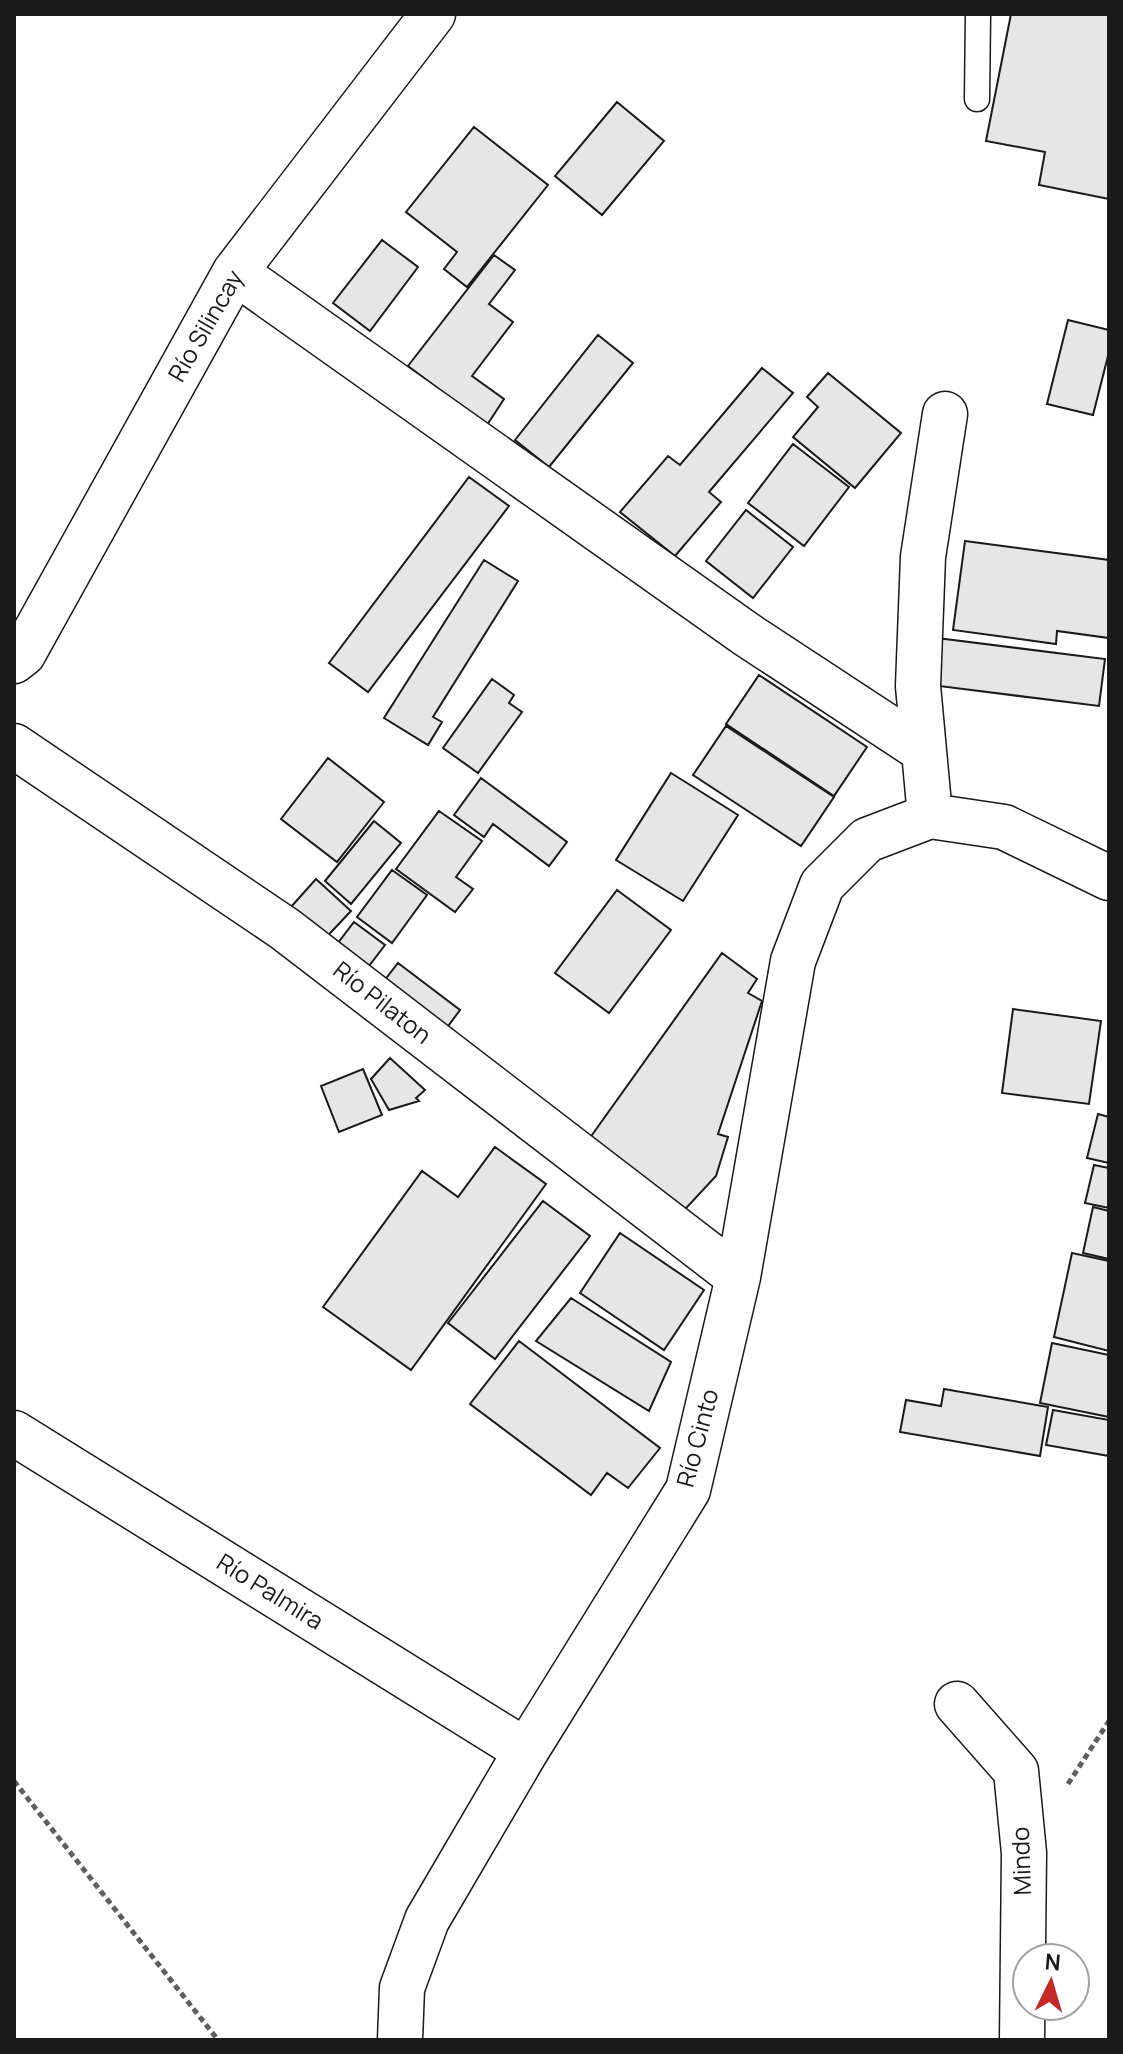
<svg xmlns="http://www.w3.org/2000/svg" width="1123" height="2054" font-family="Manrope,sans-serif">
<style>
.building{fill:#e6e6e6;stroke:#1a1a1a;stroke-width:2}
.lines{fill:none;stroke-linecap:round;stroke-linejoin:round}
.service-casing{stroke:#1a1a1a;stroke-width:27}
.minor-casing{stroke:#1a1a1a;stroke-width:47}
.path{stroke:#5f5f5f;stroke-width:5;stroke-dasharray:6 4;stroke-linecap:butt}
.service{stroke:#fff;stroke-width:24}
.minor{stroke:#fff;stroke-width:44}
.labels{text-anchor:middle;stroke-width:6;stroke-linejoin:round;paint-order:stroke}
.street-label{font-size:24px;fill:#1a1a1a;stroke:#fff}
</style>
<rect width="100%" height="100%" fill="#fff"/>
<path class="building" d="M1011 14H1109V199L1039 185 1045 152 986 141Z
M617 102 664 141 602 215 555 176Z
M474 127 548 185 467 287 444 269 457 252 406 212Z
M382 240 418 267 370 331 333 303Z
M494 255 515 270 489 304 513 322 472 376 504 399 487 425 408 366Z
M1068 320 1109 330V352L1093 415 1047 404Z
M598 335 633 363 549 467 515 440Z
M762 368 793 393 709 492 721 502 675 556 620 512 668 456 680 465Z
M828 373 901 433 855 488 793 437 818 407 807 397Z
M793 444 849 487 804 546 748 503Z
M469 477 509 506 368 692 329 663Z
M746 510 793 547 753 598 706 561Z
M965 541 1109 560V638L1057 631 1056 644 953 630Z
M484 560 518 581 433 717 442 722 428 745 384 718Z
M937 638 1105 659 1099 706 931 685Z
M759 675 867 747 834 796 726 724Z
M492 679 514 695 509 703 522 712 478 773 443 748Z
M726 726 834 797 801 846 693 775Z
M328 758 384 802 337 862 281 819Z
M671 773 738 815 683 901 616 860Z
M481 778 567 842 549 866 493 824 484 837 454 815Z
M439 811 482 841 456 877 473 889 455 912 396 869Z
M374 821 401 843 351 904 325 881Z
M392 870 427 895 392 943 357 917Z
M316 879 351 911 316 948 282 917Z
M617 890 671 930 609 1013 555 973Z
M354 922 385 945 359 979 328 956Z
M722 953 757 979 748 993 762 1001 718 1134 728 1137 716 1176 676 1219 582 1149Z
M398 963 460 1010 440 1037 377 990Z
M1013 1009 1101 1021 1089 1104 1002 1093Z
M390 1058 425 1090 416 1098 419 1101 389 1110 371 1079Z
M363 1069 382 1115 339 1132 321 1086Z
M1098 1114 1109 1117V1163L1087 1158Z
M495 1147 546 1184 411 1370 323 1307 422 1171 458 1197Z
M1094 1165 1109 1168V1208L1085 1203Z
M543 1201 590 1236 495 1359 448 1323Z
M1093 1207 1109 1211V1259L1083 1253Z
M620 1233 704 1290 664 1350 580 1293Z
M1072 1253 1109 1261V1351L1054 1337Z
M571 1298 671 1362 649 1411 536 1341Z
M519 1341 660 1448 628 1488 607 1473 591 1495 470 1404Z
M1052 1343 1109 1355V1417L1040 1403Z
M944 1389 1048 1407 1040 1456 900 1432 906 1400 941 1406Z
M1053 1410 1109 1420V1456L1046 1445Z"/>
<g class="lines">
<defs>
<path id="service" d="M977 99 978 14"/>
<path id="minor" d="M235 272 746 634 924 751
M14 661 23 654 235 272 433 14
M14 746 285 929 738 1277
M930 816 918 686 923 557 945 414
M14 1433 526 1751
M957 1704 1016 1771 1024 1853 1022 2040
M400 2040 402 1988 427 1920 526 1751 688 1490 738 1277 793 961 822 885 867 840 930 816 1004 827 1109 878"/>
</defs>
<use href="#service" class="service-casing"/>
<use href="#minor" class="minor-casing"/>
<path class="path" d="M14 1781 218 2040
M1068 1784 1109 1721"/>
<use href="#service" class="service"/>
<use href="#minor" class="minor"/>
</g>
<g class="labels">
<g class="street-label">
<text transform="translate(206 326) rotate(-60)" y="8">Río Silincay</text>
<text transform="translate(382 1003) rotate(38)" y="8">Río Pilaton</text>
<text transform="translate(698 1438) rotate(-75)" y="8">Río Cinto</text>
<text transform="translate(270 1592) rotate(32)" y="8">Río Palmira</text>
<text transform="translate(1022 1861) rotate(-92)" y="8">Mindo</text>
</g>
</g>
<rect width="1123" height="2054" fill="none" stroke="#1a1a1a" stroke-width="32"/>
<g transform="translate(1051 1982) rotate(5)"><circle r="38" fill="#ffffff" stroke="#a3a3a3" stroke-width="2"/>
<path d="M0-6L14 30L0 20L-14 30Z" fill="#c62828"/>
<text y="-12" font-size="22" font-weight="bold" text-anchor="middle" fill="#1a1a1a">N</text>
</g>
</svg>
